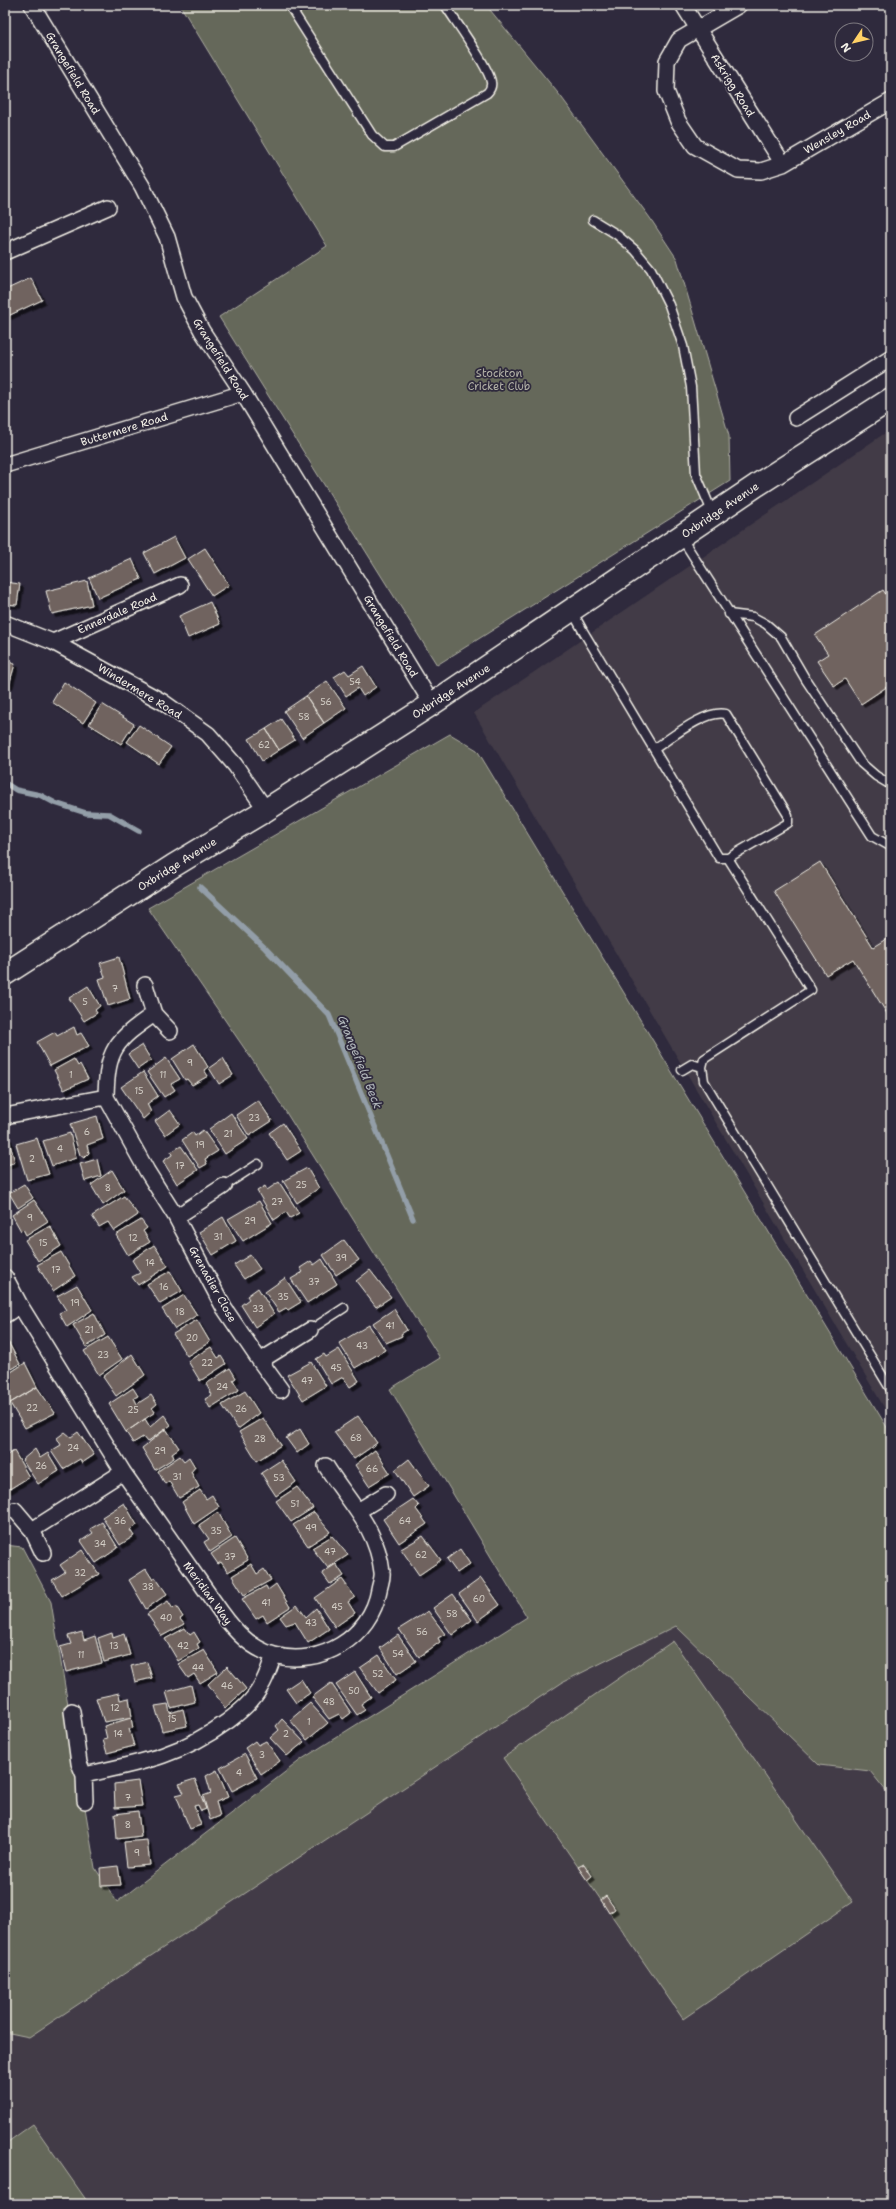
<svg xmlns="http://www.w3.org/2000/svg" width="896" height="2209" font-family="'Shantell Sans',sans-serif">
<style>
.built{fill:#423b47}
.green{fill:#65685a;stroke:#acaca1}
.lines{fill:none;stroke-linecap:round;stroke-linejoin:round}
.stream{stroke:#939ea8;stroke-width:5.5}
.building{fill:#6f635e;stroke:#f4f1e8;filter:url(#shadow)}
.lane-casing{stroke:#f4f1e8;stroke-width:11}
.street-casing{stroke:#f4f1e8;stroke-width:18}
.primary-casing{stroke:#f4f1e8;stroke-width:25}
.lane{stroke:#2f2a3d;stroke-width:8}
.street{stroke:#2f2a3d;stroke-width:15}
.primary{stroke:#2f2a3d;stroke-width:22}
.labels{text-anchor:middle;stroke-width:3.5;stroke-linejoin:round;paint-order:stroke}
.number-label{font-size:9px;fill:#d3cec6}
.street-label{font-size:11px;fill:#f4f1e8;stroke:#2f2a3d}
.park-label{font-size:11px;fill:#b4b3a8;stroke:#2f2a3d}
.water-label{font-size:12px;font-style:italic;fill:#b3b9bd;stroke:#2f2a3d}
</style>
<defs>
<filter id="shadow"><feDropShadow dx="3.5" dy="3.5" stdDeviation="0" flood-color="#0009"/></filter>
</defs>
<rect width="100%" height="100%" fill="#2f2a3d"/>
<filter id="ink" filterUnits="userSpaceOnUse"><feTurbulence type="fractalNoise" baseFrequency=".025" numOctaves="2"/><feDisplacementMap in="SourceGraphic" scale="8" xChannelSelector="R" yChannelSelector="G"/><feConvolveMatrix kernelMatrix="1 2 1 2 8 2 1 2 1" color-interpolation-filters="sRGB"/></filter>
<g filter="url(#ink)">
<path class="built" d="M891 429V1419L474 713Z
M527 1617 676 1626 819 1765 870 1771 891 1797V2204H5V1771L53 1970Z"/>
<path class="green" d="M180 5H486L562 98 650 218 677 259 729 436 730 481 437 665 219 317 327 246Z
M450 734 477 750 891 1434V1797L870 1771 819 1765 676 1626 563 1682 29 2037 5 2032V1545L22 1547 51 1602 95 1868 117 1902 302 1759 527 1617 390 1389 440 1358 262 1074 148 908Z
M673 1641 853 1902 683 2019 503 1758Z
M33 2124 89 2204H5V2144Z"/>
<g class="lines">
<path class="stream" d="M5 783 16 790 40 795 55 803 86 813 109 814 139 831
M200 887 265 948 329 1015 413 1219"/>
</g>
<path class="building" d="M31 278 42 300 8 316 5 309V290Z
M174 537 185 558 155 574 144 553Z
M205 548 229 585 212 596 188 559Z
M132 559 141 579 98 598 89 578Z
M87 581 92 605 52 614 46 591Z
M5 582 20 584 17 605 5 604Z
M883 590 891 602V684L861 704 845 679 834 686 817 661 828 654 815 635Z
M210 602 220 624 188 638 179 616Z
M5 661 15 664 9 685 5 684Z
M363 666 376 687 363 696 358 688 346 696 334 677 345 670 349 675Z
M327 681 346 708 324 723 306 696Z
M64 682 96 703 83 723 52 702Z
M306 696 324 723 302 738 284 711Z
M102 704 134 724 121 744 89 724Z
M281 719 295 740 279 750 266 729Z
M139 725 171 747 159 764 127 742Z
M266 729 279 750 262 761 249 739Z
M820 862 873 947 891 936V1020L853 959 826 975 774 891Z
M119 957 130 999 108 1006 99 979 105 977 100 963Z
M88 986 100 1006 95 1010 97 1013 84 1021 69 998Z
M74 1027 77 1035 81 1033 89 1046 50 1066 37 1042 55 1032 57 1036Z
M194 1044 208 1067 204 1070 208 1076 192 1085 187 1079 185 1080 172 1059Z
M142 1045 151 1060 138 1069 128 1054Z
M166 1058 180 1079 171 1084 175 1090 164 1097 147 1072Z
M223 1058 233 1075 219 1084 209 1068Z
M74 1059 78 1066 80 1064 88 1079 64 1090 54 1070Z
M143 1072 158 1096 147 1104 151 1112 143 1119 121 1087Z
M258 1100 272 1121 249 1136 236 1115Z
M170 1110 180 1124 165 1135 155 1121Z
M231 1113 248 1139 225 1154 209 1129Z
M97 1116 103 1139 87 1145 89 1153 84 1158 80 1155 70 1124Z
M283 1123 301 1151 287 1160 269 1133Z
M203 1130 218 1151 205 1159 207 1164 200 1168 182 1140 193 1132 195 1136Z
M70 1133 76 1158 52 1166 43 1141Z
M8 1137 15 1162 5 1166V1138Z
M37 1138 49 1174 27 1180 16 1144Z
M181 1146 198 1170 177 1184 163 1161 172 1155 171 1152Z
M97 1159 101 1176 85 1181 80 1164Z
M307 1168 319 1188 297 1203 283 1181Z
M112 1170 124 1190 103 1205 91 1185Z
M279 1182 299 1213 290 1218 286 1212 274 1220 257 1191 265 1186 267 1190Z
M24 1184 33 1198 18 1208 9 1193Z
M124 1196 138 1215 114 1231 108 1222 99 1227 92 1216Z
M34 1200 48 1221 26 1235 23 1229 21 1231 12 1215Z
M259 1201 272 1223 243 1241 228 1219Z
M223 1217 236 1241 213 1255 199 1232Z
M141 1220 147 1228 143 1231 150 1242 128 1255 116 1235Z
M50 1226 61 1246 38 1261 25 1240Z
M344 1240 359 1260 336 1275 323 1255Z
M154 1245 168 1266 138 1285 132 1277 140 1273 132 1260Z
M61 1252 75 1276 53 1291 37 1265Z
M250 1255 260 1269 244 1279 234 1265Z
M322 1259 337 1284 307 1303 291 1279 303 1272 300 1268 311 1261 314 1265Z
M370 1270 391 1297 376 1307 356 1281Z
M170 1271 182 1291 160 1304 147 1284Z
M285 1278 301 1302 288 1310 286 1308 279 1312 265 1292Z
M77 1285 92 1310 67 1327 59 1313 66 1310 57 1296Z
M258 1288 274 1314 255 1327 241 1305 249 1299 247 1296Z
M184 1295 197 1315 175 1329 162 1309Z
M394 1309 407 1330 401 1334 402 1336 386 1343 373 1323Z
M94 1313 105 1335 86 1347 73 1325Z
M197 1320 210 1342 187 1356 173 1334Z
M369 1325 385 1350 355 1368 339 1343Z
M5 1336 20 1364 5 1373Z
M108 1337 122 1359 99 1375 84 1351Z
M211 1347 218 1358 221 1356 226 1364 200 1381 188 1361Z
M339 1349 359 1381 350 1387 343 1377 331 1384 316 1359 324 1354 326 1357Z
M132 1354 145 1375 116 1396 103 1377Z
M311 1362 326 1386 303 1400 287 1375Z
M25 1363 37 1387 5 1406V1376Z
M230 1368 236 1378 233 1380 239 1390 210 1408 205 1399 212 1395 206 1384Z
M37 1387 55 1413 25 1428 10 1403Z
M133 1388 138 1396 134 1398 137 1404 151 1395 157 1404 152 1408 155 1412 126 1432 109 1404Z
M245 1391 259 1413 238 1429 222 1405Z
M164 1415 171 1425 147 1442 143 1437 133 1443 126 1432 145 1419 150 1427Z
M358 1416 377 1443 354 1459 334 1432Z
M263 1418 281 1445 257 1461 239 1432Z
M166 1429 179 1448 172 1453 174 1458 155 1470 142 1448Z
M300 1429 309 1444 297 1453 286 1438Z
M65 1432 71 1437 78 1432 94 1455 82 1463 80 1459 63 1469 51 1451 61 1445 57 1438Z
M35 1449 40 1458 48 1453 59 1471 38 1484 22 1460Z
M375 1450 390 1473 369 1486 355 1465Z
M14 1451 29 1477 8 1490 5 1486V1456Z
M180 1456 184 1461 189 1457 195 1467 191 1472 199 1487 179 1498 169 1481 165 1484 158 1471Z
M409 1459 429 1486 413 1497 395 1470Z
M281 1460 296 1482 276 1496 261 1473Z
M297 1487 313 1508 291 1522 276 1501Z
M200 1490 206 1499 212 1495 219 1507 194 1524 182 1502Z
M413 1499 419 1506 416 1509 427 1524 399 1543 383 1519Z
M124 1503 137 1525 130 1530 134 1536 120 1545 102 1517Z
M218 1512 232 1537 210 1552 204 1542 209 1539 199 1525Z
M314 1512 330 1532 308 1546 293 1525Z
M102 1522 118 1548 96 1563 81 1541 93 1533 90 1529Z
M332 1536 348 1555 328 1568 312 1548Z
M423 1536 441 1560 419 1575 401 1549Z
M235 1538 248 1560 228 1572 221 1562 218 1564 211 1554Z
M460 1549 470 1564 457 1573 447 1559Z
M82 1550 99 1574 62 1596 52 1580 65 1572 60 1565Z
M251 1564 257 1574 264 1569 271 1580 244 1595 232 1576Z
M336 1564 344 1576 330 1584 322 1573Z
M146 1569 153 1580 155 1577 167 1594 146 1609 129 1580Z
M481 1578 500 1605 478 1621 459 1594Z
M342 1579 355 1597 348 1602 355 1613 335 1627 315 1598Z
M276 1584 290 1607 267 1622 263 1615 256 1619 242 1599 266 1586 268 1590Z
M453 1594 472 1620 452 1635 433 1608Z
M168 1601 173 1609 176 1606 183 1617 180 1619 184 1624 162 1636 147 1614Z
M297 1605 306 1617 316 1608 329 1629 308 1643 295 1622 286 1625 280 1617Z
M428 1611 445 1634 438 1638 440 1642 419 1657 399 1629Z
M185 1628 190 1635 194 1632 200 1642 197 1644 199 1648 178 1661 165 1639Z
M82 1632 84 1640 95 1636 102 1663 66 1672 60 1647 71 1644 68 1636Z
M112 1633 113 1638 124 1634 130 1655 104 1662 98 1638Z
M398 1635 416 1661 397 1674 380 1648Z
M204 1650 218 1672 200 1683 194 1674 188 1678 178 1664Z
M379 1655 396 1680 378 1693 360 1668Z
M147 1662 152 1678 135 1682 131 1666Z
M227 1666 246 1689 225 1708 208 1684Z
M355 1672 371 1697 361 1704 365 1710 357 1715 336 1685Z
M301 1679 310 1693 296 1703 286 1689Z
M331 1683 351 1713 343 1719 339 1714 329 1719 312 1697Z
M191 1685 195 1702 171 1708 166 1692Z
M119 1693 120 1700 129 1698 132 1717 104 1722 96 1698Z
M310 1703 328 1723 307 1740 290 1720Z
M168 1704 170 1713 183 1709 187 1726 162 1731 155 1706Z
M131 1718 133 1728 129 1729 134 1746 107 1753 103 1740 107 1739 104 1726Z
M282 1719 304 1742 287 1756 270 1738 279 1730 276 1726Z
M255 1741 258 1745 266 1741 280 1761 261 1774 245 1748Z
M245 1754 257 1778 232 1791 220 1768Z
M217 1770 228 1797 216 1802 220 1816 210 1820 203 1796 211 1793 206 1776Z
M195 1779 206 1809 201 1811 198 1805 194 1806 201 1825 190 1829 176 1795 184 1793 179 1784Z
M138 1781 142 1806 115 1808 114 1784Z
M138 1811 141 1836 117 1839 115 1814Z
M147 1840 150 1865 127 1867 124 1842Z
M584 1864 592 1876 587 1880 578 1867Z
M118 1866 121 1885 101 1886 100 1868Z
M606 1896 615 1909 609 1913 601 1900Z"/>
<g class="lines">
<defs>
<path id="lane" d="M289 5 372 135 385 147H394L487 93C490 90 492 87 491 82 489 67 455 21 445 5
M593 220 616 234 635 250 651 269 669 305 683 346 691 387 696 474 713 514
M681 537 872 836 888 845 891 844
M572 611 583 631 719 858H728L788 823V815L726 714C706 709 671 738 654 749
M729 614 753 617 766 624 781 637 806 680 861 763 876 776 891 785
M728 858 811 990 704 1059 702 1067 704 1081 891 1390
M682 1070 692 1064 702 1067
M224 1186 258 1164
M310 1330 344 1308"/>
<path id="street" d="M32 5 142 186 167 237 184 297 202 331 243 393 432 704
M683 5 783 164
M739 5 679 40 667 61 666 91 678 121 695 146 738 170 761 171 783 164 891 101
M5 252 108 207
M796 418 891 358
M5 465 243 393
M5 623 53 642 163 702 208 734 235 765 266 810
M53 642 180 585
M154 1014 170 1031
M106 1097C107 1049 115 1041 154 1014L145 985
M5 1116 106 1097 147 1171 176 1217 224 1308 260 1361 310 1330
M176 1217 224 1186
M5 1277 20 1305 123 1472 214 1602C229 1624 246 1647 274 1655 320 1668 371 1637 379 1590 380 1584 383 1578 382 1572 377 1527 349 1503 326 1466
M5 1315 20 1305
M260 1361 281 1390
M15 1510 32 1530 43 1553
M358 1511 386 1494
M32 1530 123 1472
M72 1711 79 1763 84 1775C140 1763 180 1756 228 1721 241 1711 253 1701 261 1686 267 1677 270 1665 274 1655
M84 1775 85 1801"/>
<path id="primary" d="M5 974 173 866 266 810 432 704 757 485 891 399"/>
</defs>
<use href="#lane" class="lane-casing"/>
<use href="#street" class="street-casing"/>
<use href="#primary" class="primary-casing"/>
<use href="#lane" class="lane"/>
<use href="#street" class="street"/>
<use href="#primary" class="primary"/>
</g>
</g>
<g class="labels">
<g class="number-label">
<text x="355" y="685">54</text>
<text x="326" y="705">56</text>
<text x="304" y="720">58</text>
<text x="264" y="748">62</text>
<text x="115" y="992">7</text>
<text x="85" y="1005">5</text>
<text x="190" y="1066">9</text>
<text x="71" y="1078">1</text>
<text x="163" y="1078">11</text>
<text x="139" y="1094">15</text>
<text x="254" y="1121">23</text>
<text x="87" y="1135">6</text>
<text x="228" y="1137">21</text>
<text x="200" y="1148">19</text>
<text x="60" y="1152">4</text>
<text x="32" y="1162">2</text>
<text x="180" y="1169">17</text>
<text x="301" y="1188">25</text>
<text x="108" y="1191">8</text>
<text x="277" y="1205">27</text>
<text x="30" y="1221">9</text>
<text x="250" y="1224">29</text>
<text x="218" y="1240">31</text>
<text x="133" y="1241">12</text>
<text x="43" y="1246">15</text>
<text x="341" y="1261">39</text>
<text x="150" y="1266">14</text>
<text x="56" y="1273">17</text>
<text x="314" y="1285">37</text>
<text x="164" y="1290">16</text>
<text x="283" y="1300">35</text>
<text x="75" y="1306">19</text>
<text x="258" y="1312">33</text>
<text x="180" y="1315">18</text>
<text x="390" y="1329">41</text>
<text x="89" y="1333">21</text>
<text x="192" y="1341">20</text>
<text x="362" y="1349">43</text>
<text x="103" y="1358">23</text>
<text x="207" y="1366">22</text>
<text x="336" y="1371">45</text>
<text x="307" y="1384">47</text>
<text x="222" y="1390">24</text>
<text x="32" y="1411">22</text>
<text x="241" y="1412">26</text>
<text x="133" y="1413">25</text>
<text x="356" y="1441">68</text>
<text x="260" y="1442">28</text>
<text x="73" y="1451">24</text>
<text x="160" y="1454">29</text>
<text x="41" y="1469">26</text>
<text x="372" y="1472">66</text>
<text x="177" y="1480">31</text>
<text x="279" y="1481">53</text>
<text x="295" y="1507">51</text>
<text x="120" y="1524">36</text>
<text x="405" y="1524">64</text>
<text x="311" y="1531">49</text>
<text x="216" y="1534">35</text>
<text x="100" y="1547">34</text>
<text x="330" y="1555">47</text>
<text x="421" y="1558">62</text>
<text x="230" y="1560">37</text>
<text x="80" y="1576">32</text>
<text x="148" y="1590">38</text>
<text x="479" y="1602">60</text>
<text x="266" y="1606">41</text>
<text x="337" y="1610">45</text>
<text x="452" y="1617">58</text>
<text x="166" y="1621">40</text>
<text x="311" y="1626">43</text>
<text x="422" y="1635">56</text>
<text x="114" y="1649">13</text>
<text x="183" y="1649">42</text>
<text x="398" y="1657">54</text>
<text x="81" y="1658">11</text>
<text x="198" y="1671">44</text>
<text x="378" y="1677">52</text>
<text x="227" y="1689">46</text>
<text x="354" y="1694">50</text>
<text x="329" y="1705">48</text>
<text x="115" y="1711">12</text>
<text x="172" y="1722">15</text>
<text x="309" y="1725">1</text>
<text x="118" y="1737">14</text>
<text x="286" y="1737">2</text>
<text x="262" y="1758">3</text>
<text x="239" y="1776">4</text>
<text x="128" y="1801">7</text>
<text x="128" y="1828">8</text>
<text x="137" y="1856">9</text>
</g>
<g class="street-label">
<text transform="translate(73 73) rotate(59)" y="4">Grangefield Road</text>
<text transform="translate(733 85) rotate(58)" y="4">Askrigg Road</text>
<text transform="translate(837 132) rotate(-30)" y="4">Wensley Road</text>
<text transform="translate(221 359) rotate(58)" y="4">Grangefield Road</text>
<text transform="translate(124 429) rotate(-17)" y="4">Buttermere Road</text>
<text transform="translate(720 510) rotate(-34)" y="4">Oxbridge Avenue</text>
<text transform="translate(117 613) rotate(-24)" y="4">Ennerdale Road</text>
<text transform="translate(391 636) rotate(59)" y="4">Grangefield Road</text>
<text transform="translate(140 691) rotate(31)" y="4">Windermere Road</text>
<text transform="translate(451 691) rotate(-33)" y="4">Oxbridge Avenue</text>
<text transform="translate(177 864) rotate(-32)" y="4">Oxbridge Avenue</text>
<text transform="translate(213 1284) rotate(61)" y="4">Grenadier Close</text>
<text transform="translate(208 1593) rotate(54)" y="4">Meridian Way</text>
</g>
<g class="park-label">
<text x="499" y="377">Stockton<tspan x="499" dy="13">Cricket Club</tspan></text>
</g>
<g class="water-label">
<text transform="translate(360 1062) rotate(68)" y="4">Grangefield Beck</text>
</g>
</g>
<rect width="896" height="2209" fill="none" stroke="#2f2a3d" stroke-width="20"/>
<rect x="10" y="10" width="876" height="2189" fill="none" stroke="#f4f1e8" stroke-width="1.5" filter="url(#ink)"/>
<g transform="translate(854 42) rotate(235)"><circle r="19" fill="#2f2a3d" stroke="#7e7a81"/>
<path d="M0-3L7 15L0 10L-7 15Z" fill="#ffd166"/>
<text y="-6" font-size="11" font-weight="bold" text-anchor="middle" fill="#f4f1e8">N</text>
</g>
</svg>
